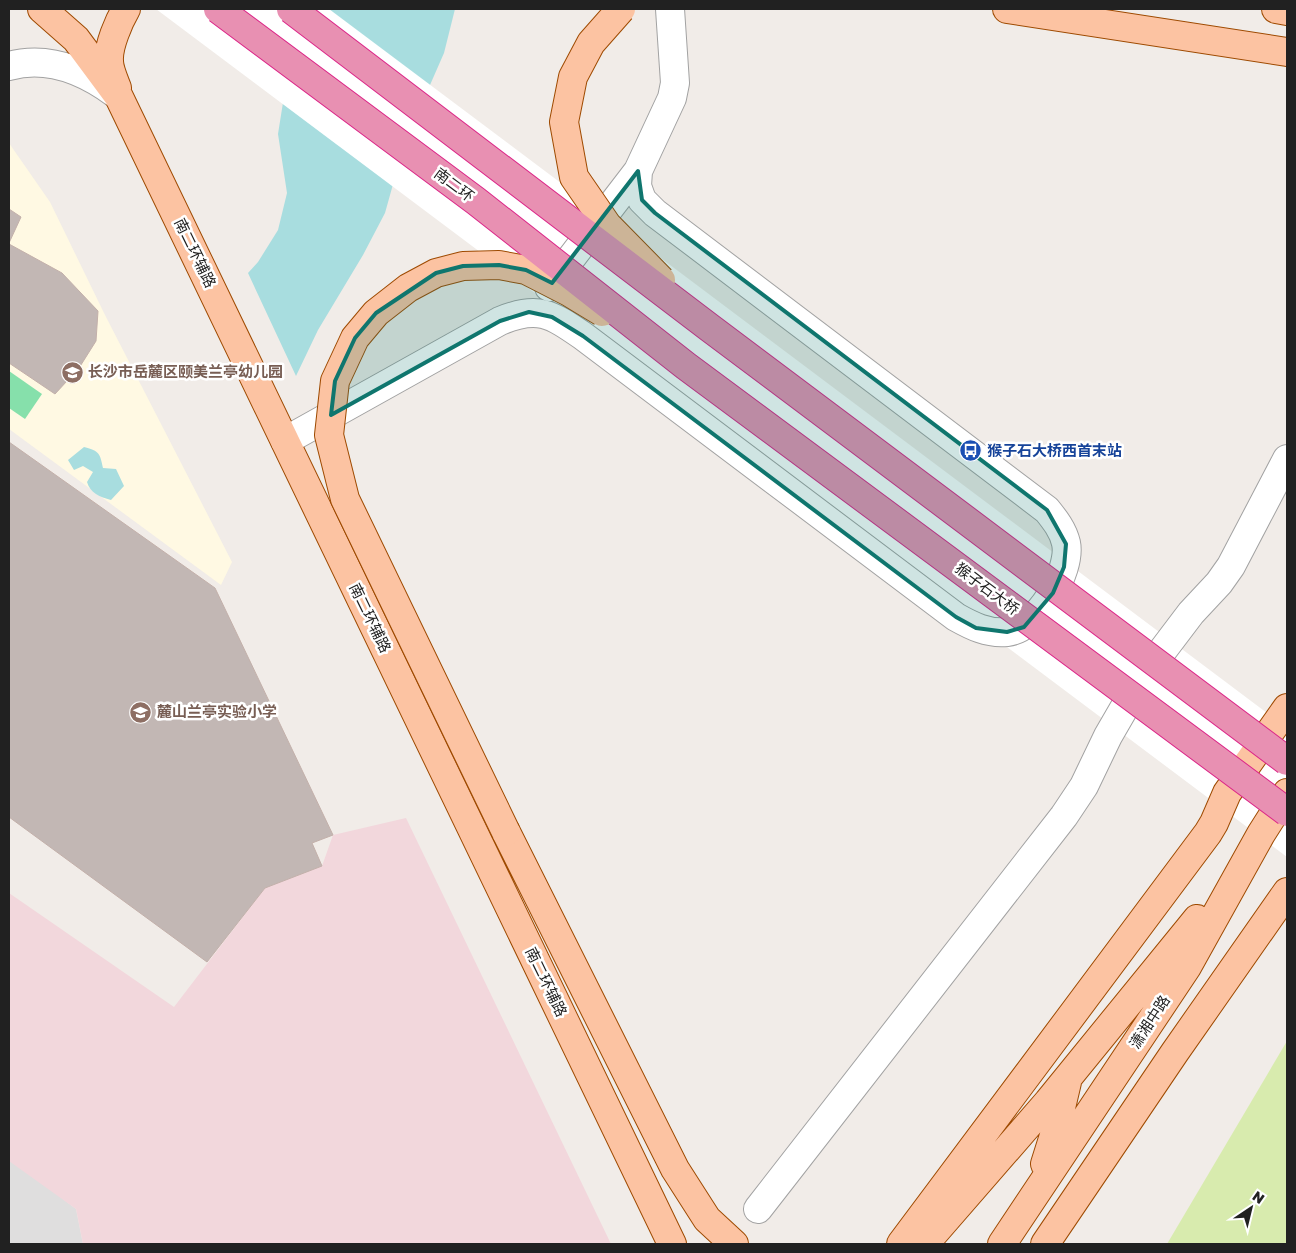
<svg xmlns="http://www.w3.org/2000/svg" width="1296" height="1253" font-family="'Golos Text','Noto Sans SC',sans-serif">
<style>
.residential{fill:#dfdede}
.commercial{fill:#f2d7dc}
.education{fill:#fff9e3}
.grass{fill:#d8ebae}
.pitch{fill:#86e0ab}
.water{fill:#a8dddf}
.pier{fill:#fff}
.building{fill:#c2b7b4;stroke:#c3b0aa}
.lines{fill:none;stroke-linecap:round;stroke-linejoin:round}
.minor-casing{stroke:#a2a2a2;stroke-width:30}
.major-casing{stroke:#9e4a00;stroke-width:30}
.minor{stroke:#fff;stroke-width:28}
.major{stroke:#fcc3a2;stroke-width:28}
.major-bridge-casing{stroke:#9e4a00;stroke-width:30;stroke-linecap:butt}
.highway-bridge-casing{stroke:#dc2789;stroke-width:30;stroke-linecap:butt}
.major-bridge{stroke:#fcc3a2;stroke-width:28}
.highway-bridge{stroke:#e890b2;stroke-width:28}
.marked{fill:#0f766e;fill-opacity:0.2;stroke:#0f766e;stroke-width:4;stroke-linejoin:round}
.labels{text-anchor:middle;stroke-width:5;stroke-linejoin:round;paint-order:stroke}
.street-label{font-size:15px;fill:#212121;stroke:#fff}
.education-label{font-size:15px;font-weight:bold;fill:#785e54;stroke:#fff;text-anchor:start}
.transit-label{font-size:15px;font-weight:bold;fill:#164399;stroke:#fff;text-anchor:start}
</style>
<rect width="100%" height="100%" fill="#f1ece8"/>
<path class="residential" d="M9 1158 76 1209 83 1244H9Z"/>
<path class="commercial" d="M406 818 611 1244H83L76 1209 9 1161V893L174 1007 265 888 322 866 333 835Z"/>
<path class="education" d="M9 143 50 202 105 315 232 562 221 585 9 429Z"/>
<path class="grass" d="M1287 1041V1244H1167Z"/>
<path class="pitch" d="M9 371 42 394 25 419 9 408Z"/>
<path class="water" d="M304 9H455L444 53 430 85 397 170 385 213 363 255 318 330 296 376 248 273 258 262 278 230 287 193 278 134 285 90Z
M84 447C100 451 100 454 103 468L116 469 124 486 111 500C100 497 90 493 87 482L93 472 83 466 74 470 68 460Z"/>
<path class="pier" d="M156 9H329L1287 728V857Z"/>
<path class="building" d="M9 209 21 217 9 243Z
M9 244 62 273 98 311 96 341 79 368 55 394 9 363Z
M9 442 215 588 333 835 312 843 322 866 265 888 207 962 9 817Z"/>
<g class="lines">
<defs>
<path id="minor" d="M9 66C49 55 85 71 116 94
M549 287 638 171
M285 441 500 321C538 305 551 314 583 336L956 617C972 626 988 634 1007 632 1037 629 1072 571 1066 543 1063 530 1055 520 1047 510L655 213 642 200 637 186 638 171 672 98 675 83 670 9
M1053 593 1059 614 1066 624 1237 749C1246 752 1251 751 1260 746
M758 1209 1064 816 1084 786 1108 736 1141 679 1191 613 1219 583 1231 566 1287 459"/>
<path id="major" d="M42 9 76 39 119 97 672 1244
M1007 9 1287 52
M1276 9 1287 11
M117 88C114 80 109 69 109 61 108 46 119 21 126 9
M506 832 675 1169 707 1219 734 1244
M1045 1164 1056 1129 1067 1082
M901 1244 1208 833 1214 823 1227 793 1287 708
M923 1244 928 1240 1048 1102 1197 919
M1002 1244 1187 967 1261 834 1287 793
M1045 1244 1175 1052 1287 892"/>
</defs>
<use href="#minor" class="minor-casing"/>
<use href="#major" class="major-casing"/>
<use href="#minor" class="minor"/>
<use href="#major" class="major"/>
<defs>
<path id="major-bridge" d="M621 9 591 43 573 77 564 122 574 177 607 225 661 280
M506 832 345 499 329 435 335 381 355 338 376 313 408 288 436 273 463 266 499 265 526 270 569 292 602 312"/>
<path id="highway-bridge" d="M218 9 476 201 686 366 1287 812
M291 9 710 328 1287 761"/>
</defs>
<use href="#major-bridge" class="major-bridge-casing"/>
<use href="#highway-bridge" class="highway-bridge-casing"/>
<use href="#major-bridge" class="major-bridge"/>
<use href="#highway-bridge" class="highway-bridge"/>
</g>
<path class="marked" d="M638 171 642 200 655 213 1047 510 1066 544 1064 567 1053 593 1024 627 1007 632 976 628 956 617 583 336 552 317 529 312 500 321 331 415 335 381 355 338 376 313 436 273 463 266 499 265 526 270 552 283Z"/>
<defs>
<symbol id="school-disc" viewBox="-11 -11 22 22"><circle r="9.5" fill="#8d6e63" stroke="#fff"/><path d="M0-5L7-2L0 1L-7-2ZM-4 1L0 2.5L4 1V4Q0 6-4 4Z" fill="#fff"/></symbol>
<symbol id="bus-disc" viewBox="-11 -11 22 22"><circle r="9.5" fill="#1a4fb4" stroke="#fff"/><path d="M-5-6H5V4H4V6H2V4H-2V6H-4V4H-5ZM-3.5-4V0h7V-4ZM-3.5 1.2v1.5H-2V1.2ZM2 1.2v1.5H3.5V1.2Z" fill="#fff"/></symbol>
</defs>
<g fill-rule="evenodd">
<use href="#school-disc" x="60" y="360" width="25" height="25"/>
<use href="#bus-disc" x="958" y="438" width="25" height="25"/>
<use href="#school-disc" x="128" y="700" width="25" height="25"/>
</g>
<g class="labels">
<g class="street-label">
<text transform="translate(454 185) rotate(37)" y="5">南二环</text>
<text transform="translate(195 253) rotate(64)" y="5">南二环辅路</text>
<text transform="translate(987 589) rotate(37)" y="5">猴子石大桥</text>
<text transform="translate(370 618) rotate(64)" y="5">南二环辅路</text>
<text transform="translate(546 982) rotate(64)" y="5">南二环辅路</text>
<text transform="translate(1150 1022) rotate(-57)" y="5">潇湘中路</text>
</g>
<g class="education-label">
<text x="88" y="377">长沙市岳麓区颐美兰亭幼儿园</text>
<text x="157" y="717">麓山兰亭实验小学</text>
</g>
<g class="transit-label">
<text x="987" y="456">猴子石大桥西首末站</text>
</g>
</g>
<rect width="1296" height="1253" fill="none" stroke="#212121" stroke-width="20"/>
<g transform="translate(1251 1208) rotate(35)" stroke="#ffffff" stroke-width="4" paint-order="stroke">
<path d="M0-4L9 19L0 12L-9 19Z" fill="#212121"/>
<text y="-8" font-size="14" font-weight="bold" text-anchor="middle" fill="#212121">N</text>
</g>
</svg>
